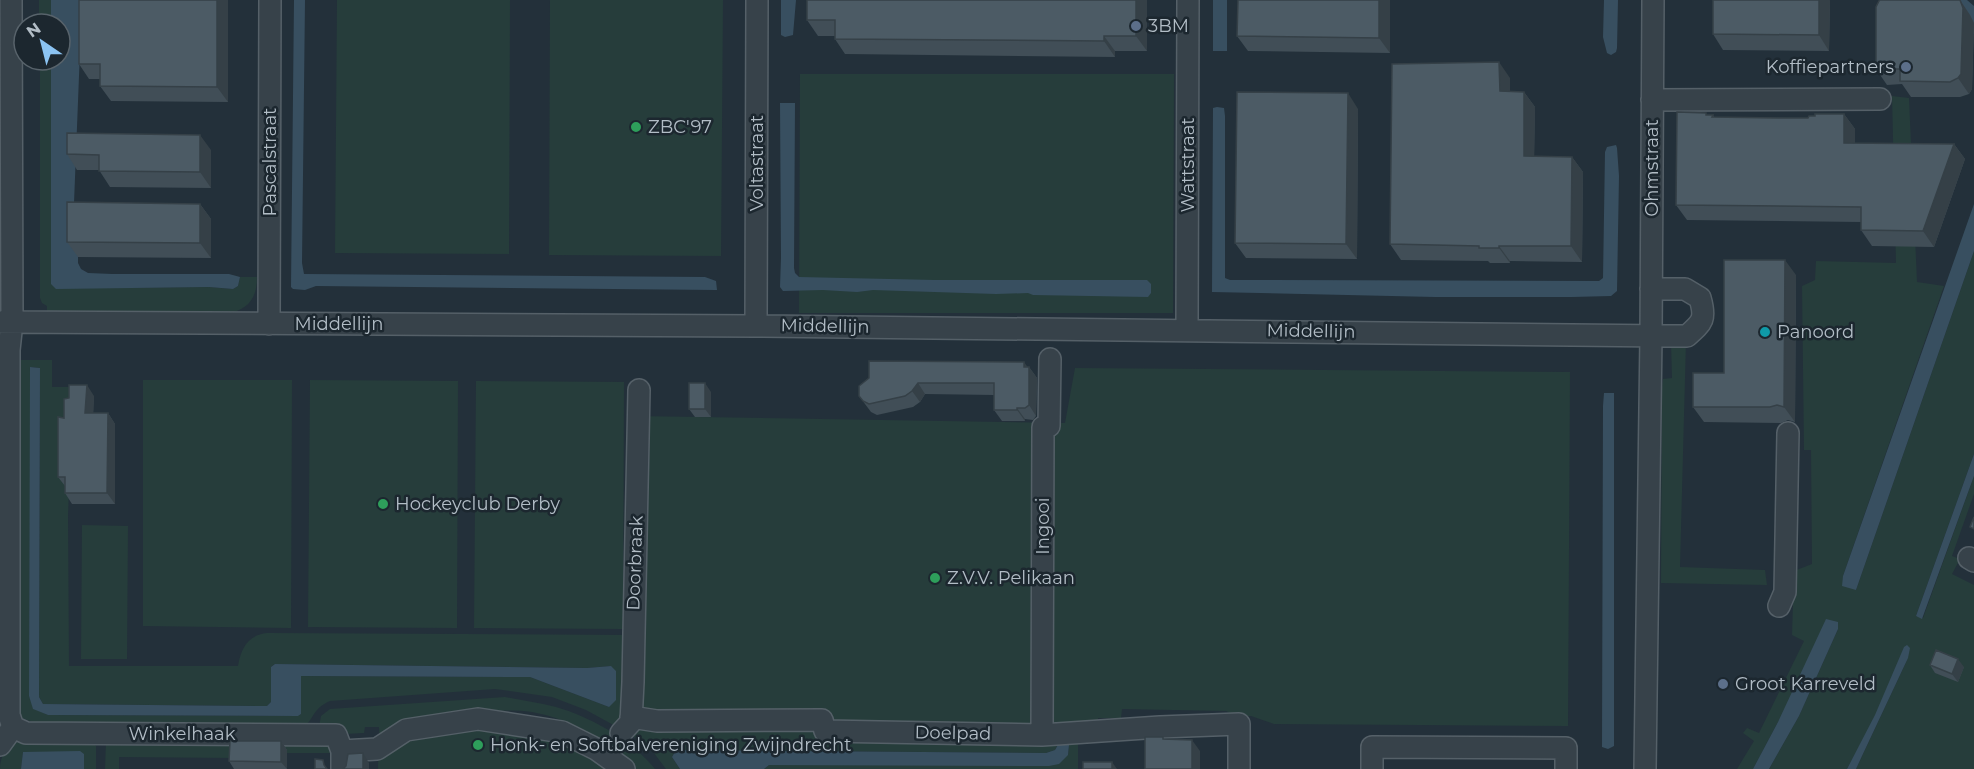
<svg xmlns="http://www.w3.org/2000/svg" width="1974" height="769" font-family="Montserrat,sans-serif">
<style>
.green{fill:#263d3b;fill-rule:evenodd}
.water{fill:#384f60}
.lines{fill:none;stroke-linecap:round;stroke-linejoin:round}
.minor-casing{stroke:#556068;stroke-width:24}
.minor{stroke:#37424a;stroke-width:21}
.wall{fill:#414e57}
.shaded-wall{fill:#354047}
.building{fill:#4c5b65;stroke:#354047;stroke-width:1.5}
.service-dot{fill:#5c6f8a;stroke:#1c272f;stroke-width:2}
.leisure-dot{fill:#2e9e5b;stroke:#1c272f;stroke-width:2}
.culture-dot{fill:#0f9aa8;stroke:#1c272f;stroke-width:2}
.labels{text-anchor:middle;stroke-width:5;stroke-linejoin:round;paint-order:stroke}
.poi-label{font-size:18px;fill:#b2bdc6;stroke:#1c272f;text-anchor:start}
.street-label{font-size:18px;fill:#b2bdc6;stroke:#1c272f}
</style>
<rect width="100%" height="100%" fill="#23303a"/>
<path class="green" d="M0 0 2 172 0 292Z
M39 0H51V24H39Z
M337 0H510L509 254 335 253Z
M550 0H723L721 256 549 255Z
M40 60H51V228L76 288 209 287 233 289 238 286 240 277H257C257 295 251 308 231 313L47 311V306L42 303 40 298Z
M800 74H1174L1173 313H799Z
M1892 96 1909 98 1917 282 1944 286 1843 576 1856 590 1974 251V454L1916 616 1923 618 1974 476V494L1952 556 1960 559 1952 574 1974 585V769H1856L1908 658 1847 769H1769L1799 716 1838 629V622L1778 722 1753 769H1737L1754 741 1743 733 1747 728 1759 733 1804 641 1792 635 1794 571 1812 564 1811 450H1804L1802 286 1815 280 1816 261 1896 263Z
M1686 341 1680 567 1765 570 1767 585 1661 583 1662 387 1663 379 1672 378 1671 343Z
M21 360H52V387H73L68 516 69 666H238C241 648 248 635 267 633L629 635 634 416 1065 423 1075 368 1570 372 1568 726 1274 724 1251 716H1238L1226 711 1122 709 1121 718H1098L1099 737H1078V769H764L769 765 1068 755 1070 736 1059 743 1055 750 1046 753 676 750 672 757 680 769H666L654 753 630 734 586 710 552 697 495 689 330 701C311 709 315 720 302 728L33 726V722L22 718 18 713ZM31 367 40 368 39 697 43 704 267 706 271 702V667L275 664 587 668 611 666 609 707 530 677 301 676V714L298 716 48 715 34 709 29 696Z
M143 380H292L291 628 143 626Z
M310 380 458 381 457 628 308 627Z
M476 381 624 382 623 629 474 628Z
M82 525 128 526 127 659H81Z
M505 697C522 700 540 703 556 707 591 717 633 741 655 769H635C608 741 571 719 532 712 513 709 491 711 472 712L467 727 542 735 581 751 616 769H378C378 755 380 741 379 727H365L364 733 344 734 319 727 321 716 330 709Z
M24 740 93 741 96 746V769H84V754L23 752 21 769H0C0 753 9 744 24 740Z
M106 741 333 742 339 753H287V750L235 758 119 757V769H105Z"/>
<path class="water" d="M51 0H82L74 203 78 218V263L81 269 88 273 112 274H229L240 277 238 286 233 289 209 287 56 289 51 284V60H60V24H51Z
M294 0H305L302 263 304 274 705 277 716 281 717 290 316 286 305 290 293 289 291 287Z
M781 0H796L793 35 785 37 781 35Z
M1213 0H1227V51H1213Z
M1604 0H1618L1617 48 1616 52 1611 55 1607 53 1603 37Z
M1930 0H1967L1974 6V34Z
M780 103H795L794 268 795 273 799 277 935 280H1147L1151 284V293L1148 297 1033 295 1028 293 996 294 873 290 857 292 823 290 783 291 780 287 781 258Z
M1217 107 1224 108 1225 116V278L1230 280 1599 281 1603 278 1605 152 1607 147 1616 145 1617 148 1619 176 1617 291 1611 296 1572 297H1435L1212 292 1213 108Z
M1974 204V251L1856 590 1842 586 1843 576Z
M30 367 40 368 39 697 43 704 267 706 271 702V667L275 664 587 668 611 666 616 671V700L609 707 530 677 301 676V714L298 716 48 715 33 709 29 696Z
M1604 393H1614V746L1608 749 1602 747 1603 406Z
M1974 454V476L1922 619 1916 616Z
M1826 619 1838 622V629L1799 716 1769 769H1753L1778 722Z
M1907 645 1910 648 1908 658 1862 756 1856 769H1847L1875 715 1904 647Z
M1070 735 1068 755 1059 764 1049 766 769 765 764 769H680L672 757 676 750 1046 753 1055 750 1059 743Z
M80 751 84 754V769H21L23 752Z"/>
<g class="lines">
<defs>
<path id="minor" d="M11 0 12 322 9 350V715L13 727 26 733 336 735 342 751V769
M1652 100 1880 99
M0 322 756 326 1667 336H1687C1703 322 1706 319 1700 298L1685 289H1651
M269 324 270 0
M756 326 757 0
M1187 330 1188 0
M1969 558 1974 561
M1779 606 1785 592 1788 433
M631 717 657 721 822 720 825 731 1042 735 1160 727 1239 724V769
M621 733 631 722 633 682 639 390
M1042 735 1043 427 1049 426 1050 359
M0 745 13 727
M342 751 377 749 406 730 478 719 562 732 596 749 624 769
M1372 769V747L1566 748V769
M1645 769 1651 336 1653 0"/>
</defs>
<use href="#minor" class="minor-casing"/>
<use href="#minor" class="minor"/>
</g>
<path class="wall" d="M228 0V102L111 101 100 86V79H89L79 64Z
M807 0H1147V51H1115V57L845 54 835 39V36H818L807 20Z
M1390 0V53L1248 51 1237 36Z
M1830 0 1829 51 1723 50 1713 34Z
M1960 0 1970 15 1974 23 1972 89 1969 94 1960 97H1911L1902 84 1887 85 1876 69Z
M1510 78V92H1524L1535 107 1534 156 1572 157 1583 172 1582 262 1510 261V263H1490L1488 261 1401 260 1390 244Z
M1358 109 1357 259 1246 258 1235 243Z
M1844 114 1855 129V143L1954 144 1965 159 1934 247 1872 246 1861 230V222L1687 220 1676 205 1708 115H1713L1714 117 1808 118Z
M211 150V188L110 187 99 170H77L67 154Z
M200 204 211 219V258L78 257 67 242Z
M1796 275 1795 422 1788 420 1781 423 1704 422 1693 407 1724 373Z
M1029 367 1037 378 1036 416 1033 420 1025 419V421H1002L994 410V395L925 394 920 402 913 407 877 415 871 412 859 396V386Z
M711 392V417H695L689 409Z
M94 396 93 413H108L115 424V504H72L65 493V486L58 477 64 418Z
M1930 665 1964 667 1958 682 1935 673Z
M281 741 287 750V769H234L229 761Z"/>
<path class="shaded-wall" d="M217 0H228V102L217 87Z
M1136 0H1147V51L1136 36Z
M1379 0H1390V53L1379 38Z
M1819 0H1830L1829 51 1819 35Z
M1960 0 1970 15 1974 23 1972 89 1969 94 1958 78Z
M1104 36 1115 51V57L1104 41Z
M1499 62 1510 78V107L1500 91Z
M1524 92 1535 107 1534 172 1524 156Z
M1348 93 1358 109 1357 259 1346 244Z
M1844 114 1855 129V158L1844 143Z
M200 135 211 150V188L200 172Z
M1954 144 1965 159 1934 247 1923 231Z
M1572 157 1583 172 1582 262 1571 246Z
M200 204 211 219V258L200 243Z
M1499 246 1510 261V263L1499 248Z
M1785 260 1796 275 1795 422 1784 407Z
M1024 362 1029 369V367L1037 378 1036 416 1029 405Z
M705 383 711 392V417L705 409Z
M918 383 925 394 920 402 912 391Z
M87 385 94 396 93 423 85 413Z
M1017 408 1025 419V421L1017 410Z
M108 413 115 424V504L107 493Z
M1958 659 1964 667 1958 682 1952 674Z
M1192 740 1200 751V769H1192Z
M281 741 287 750V769L281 762Z
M363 753 369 763V769H363Z
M1112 762 1117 769H1112Z"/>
<path class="building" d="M79 0H217V87L100 86V64H79Z
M807 0H1136V36H1104V41L835 39V20H807Z
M1238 0H1379V38L1237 36Z
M1713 0H1819V35L1713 34Z
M1880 0H1960L1963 8 1961 74 1958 78 1950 82 1900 81V69H1876V7L1879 1Z
M1499 62 1500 91 1524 92V156L1572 157 1571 246H1499V248H1479V246L1390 244 1392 64Z
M1237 92 1348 93 1346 244 1235 243Z
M1677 112 1706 113V115H1713L1712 117 1778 118H1808L1809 116H1815V114H1844V143L1954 144 1923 231 1861 230V207L1676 205Z
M67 133 200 135V172L99 171V155L67 154Z
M67 202 200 204V243L67 242Z
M1724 260H1785L1784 407 1777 405 1770 407H1693V373H1724Z
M869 361 1024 362V367H1029V405L1025 408H1017V410H994V383H918L912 391 905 396 869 404 863 401 859 396V386L869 378Z
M689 383H705V409H689Z
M69 385H87L85 413H108L107 493H65V477H58V417L64 418V399L69 398Z
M1974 517V529L1970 527Z
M1936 650 1958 659 1952 674 1930 665Z
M1145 737H1163V739L1192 740V769H1145Z
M230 741H281V762L229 761Z
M363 753V769H343L346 766 348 754Z
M315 759 323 760 324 765 327 769H315Z
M1083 762H1112V769H1083Z"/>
<g class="service-dot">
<circle cx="1136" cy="26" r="6"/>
<circle cx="1906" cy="67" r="6"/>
<circle cx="1723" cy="684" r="6"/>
</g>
<g class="leisure-dot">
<circle cx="636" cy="127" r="6"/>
<circle cx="383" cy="504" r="6"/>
<circle cx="935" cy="578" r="6"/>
<circle cx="478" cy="745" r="6"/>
</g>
<circle class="culture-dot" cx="1765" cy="332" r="6"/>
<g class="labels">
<g class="poi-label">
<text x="1148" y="32">3BM</text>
<text x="1894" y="73" text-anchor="end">Koffiepartners</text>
<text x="648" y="133">ZBC'97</text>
<text x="1777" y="338">Panoord</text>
<text x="395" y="510">Hockeyclub Derby</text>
<text x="947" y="584">Z.V.V. Pelikaan</text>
<text x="1735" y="690">Groot Karreveld</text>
<text x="490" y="751">Honk- en Softbalvereniging Zwijndrecht</text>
</g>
<g class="street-label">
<text transform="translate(270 162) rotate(-90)" y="6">Pascalstraat</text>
<text transform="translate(757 163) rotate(-90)" y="6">Voltastraat</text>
<text transform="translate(1188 165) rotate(-90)" y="6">Wattstraat</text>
<text transform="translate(1652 168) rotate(-90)" y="6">Ohmstraat</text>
<text x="339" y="330">Middellijn</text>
<text transform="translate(825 326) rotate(1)" y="6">Middellijn</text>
<text transform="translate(1311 331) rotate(1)" y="6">Middellijn</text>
<text transform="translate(1043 526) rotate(-90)" y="6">Ingooi</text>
<text transform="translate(635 563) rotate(-88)" y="6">Doorbraak</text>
<text transform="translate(953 733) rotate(1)" y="6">Doelpad</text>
<text x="182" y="740">Winkelhaak</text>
</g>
</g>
<g transform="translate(42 42) rotate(325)"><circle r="28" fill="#1c272f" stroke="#58636b" stroke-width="1.5"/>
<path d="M0-4.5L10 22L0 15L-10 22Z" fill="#8bc3f2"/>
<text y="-9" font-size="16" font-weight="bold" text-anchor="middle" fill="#b2bdc6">N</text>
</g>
</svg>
